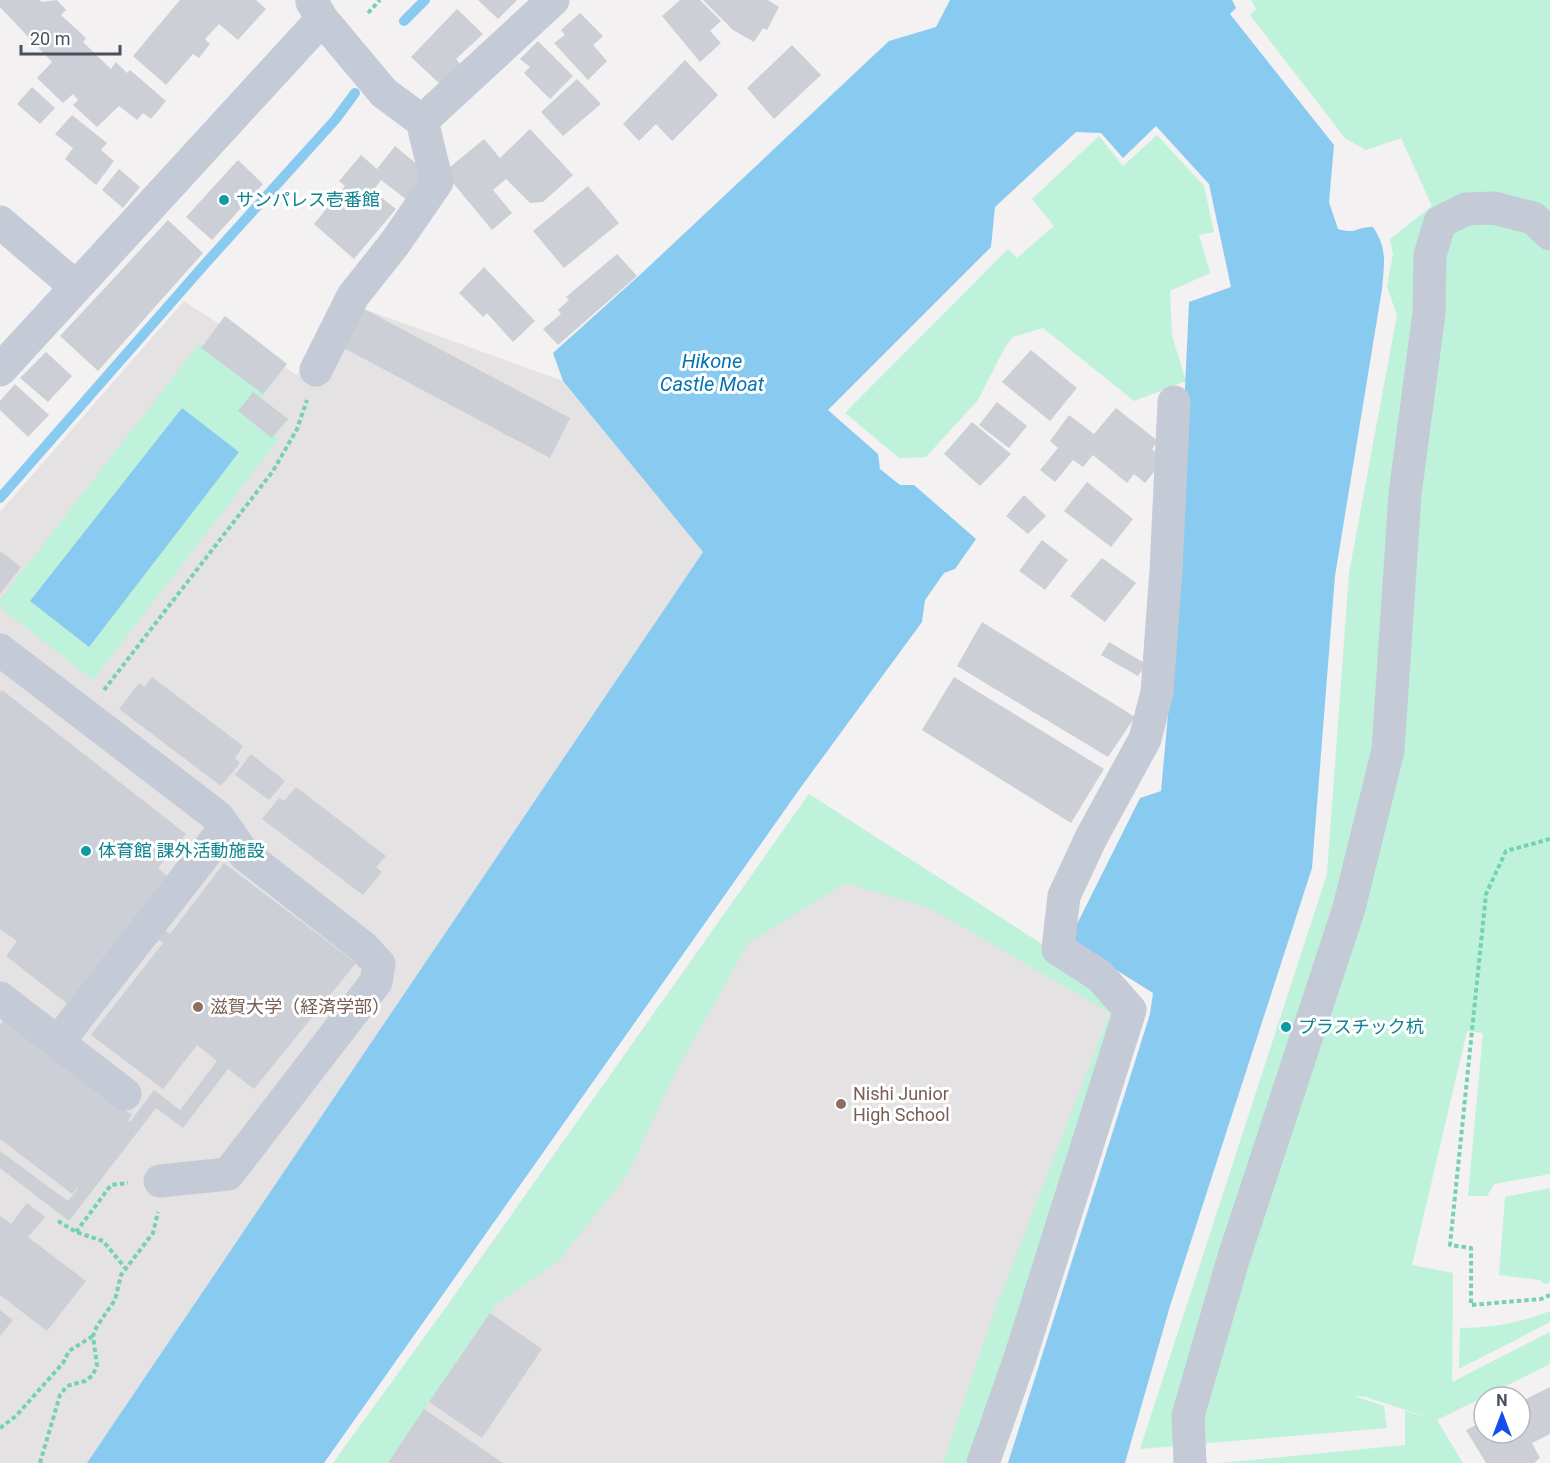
<svg xmlns="http://www.w3.org/2000/svg" width="1550" height="1463" font-family="Roboto,'Noto Sans JP',sans-serif">
<style>
.education{fill:#e4e2e3}
.green{fill:#bef2da}
.water{fill:#89caf0}
.lines{fill:none;stroke-linecap:round;stroke-linejoin:round}
.stream{stroke:#89caf0;stroke-width:10}
.building{fill:#cccfd5}
.path{stroke:#74d2b2;stroke-width:4;stroke-dasharray:4.5 3;stroke-linecap:butt}
.minor{stroke:#c4cad6;stroke-width:33}
.culture-dot{fill:#0f9aa8;stroke:#fff;stroke-width:2}
.education-dot{fill:#8d6e63;stroke:#fff;stroke-width:2}
.labels{text-anchor:middle;stroke-width:6;stroke-linejoin:round;paint-order:stroke}
.culture-label{font-size:18px;fill:#0d838f;stroke:#fff;text-anchor:start}
.education-label{font-size:18px;fill:#785e54;stroke:#fff;text-anchor:start}
.water-label{font-size:20px;font-style:italic;fill:#0674b4;stroke:#fff}
</style>
<rect width="100%" height="100%" fill="#f3f1f1"/>
<path class="education" d="M339 296 364 309 563 381 703 552 88 1463H0V512L184 301 297 375Z
M809 794 1113 1003 974 1463H333L447 1306Z"/>
<path class="green" d="M1251 0H1550V1174L1494 1184 1487 1196H1468L1483 1033 1467 1031 1412 1265 1453 1273 1452 1382 1550 1332V1364L1437 1420 1463 1463H1220L1405 1445V1411L1433 1419 1366 1397 1354 1396 1384 1406 1387 1428 1140 1449 1327 874 1349 573 1397 315 1387 287 1393 254 1390 239 1432 206 1401 138 1366 150 1345 138 1250 15 1256 9Z
M1157 135 1204 186 1214 232 1199 235 1210 273 1170 291 1172 336 1186 381 1134 401 1043 328 1013 337 1005 347 978 400 926 457 899 458 845 413 1008 249 1017 258 1054 226 1032 199 1099 136 1123 166Z
M225 316 287 364 261 398 288 419 274 436 279 439 93 680 0 607V600L199 344 203 346Z
M809 794 1045 946 1082 973 1118 1017 974 1463H943L997 1304 1110 1013 932 909 846 883 748 943 672 1079 629 1172 560 1260 496 1304 388 1463H333L447 1306Z
M1550 1188V1283L1544 1284 1540 1280 1499 1275 1505 1197Z
M1550 1311V1322L1459 1369 1460 1328C1490 1328 1521 1323 1550 1311Z"/>
<path class="water" d="M950 0H1232L1236 8 1230 14 1334 145 1329 202 1338 229C1357 235 1357 226 1373 227 1388 249 1384 264 1382 289L1335 576 1312 868 1170 1306 1125 1463H1008L1150 1014 1153 993 1075 944 1073 932 1140 798 1161 791 1172 671 1189 302 1231 287 1209 184 1156 126 1123 158 1101 133 1076 132 995 207 991 247 828 410 878 454 880 469 900 485H914L976 539 955 569 944 573 925 600 922 622 801 787 324 1463H87L703 552 563 381 553 353 642 273 889 41 936 27Z
M182 408 239 452 89 647 30 601Z"/>
<g class="lines">
<path class="stream" d="M404 21 425 0
M0 498 205 264 335 120 355 93"/>
</g>
<path class="building" d="M0 0H40L41 2 57 0 66 10 61 15 86 38 83 42 111 69 116 62 127 73 130 70 166 101 151 119 143 113 137 120 119 106 97 127 73 105 78 100 73 94 63 103 37 78 52 62 0 7Z
M180 0H256L266 9 238 40 219 24 205 39 210 44 199 58 193 54 166 85 133 56Z
M478 0H517L498 19Z
M680 0H700L721 21 710 31 721 43 700 62 662 16Z
M703 0H768L779 7 767 30 763 28 754 42 733 30Z
M457 9 483 34 456 59 461 65 441 85 411 57Z
M580 13 603 36 593 45 607 61 588 80 554 43 565 35 561 30Z
M538 41 573 76 550 99 524 73 530 67 520 59Z
M792 45 821 75 774 119 747 88Z
M685 60 718 95 672 141 656 124 639 141 623 124Z
M577 79 601 104 563 136 541 112Z
M32 87 55 108 40 124 17 104Z
M72 115 107 143 101 150 114 161 96 185 65 159 73 148 55 134Z
M530 129 573 175 543 202 530 203 506 179 493 190 512 213 492 230 444 172 484 139 500 158Z
M395 146 419 166V183L407 200 381 180 373 191 396 209 354 259 314 224 345 186 339 181 361 155 377 169Z
M238 160 263 184 212 240 186 217Z
M119 169 140 187 123 208 102 190Z
M588 186 619 223 564 268 533 231Z
M168 220 203 253 98 371 60 336Z
M617 254 637 276 558 345 543 329 561 314 558 310 569 300 566 297Z
M484 267 535 321 513 342 487 313 483 317 459 293Z
M364 309 570 418 550 458 342 347Z
M225 316 287 364 263 394 201 348Z
M1031 350 1077 388 1050 421 1002 382Z
M46 352 72 376 48 402 20 378Z
M15 384 49 415 28 437 0 410V401Z
M253 392 288 419 272 438 238 411Z
M997 402 1027 426 1009 448 979 425Z
M1116 408 1158 441 1152 449 1164 459 1145 483 1134 474 1127 483 1093 455 1083 467 1073 460 1055 482 1040 470 1058 448 1050 441 1069 415 1094 434Z
M972 422 1011 454 980 486 944 454Z
M1087 482 1133 519 1111 547 1064 511Z
M1024 495 1046 516 1028 534 1006 516Z
M1042 540 1068 560 1045 590 1019 571Z
M0 551 21 567 0 594Z
M1102 558 1136 583 1105 622 1070 596Z
M982 622 1135 717 1108 757 957 666Z
M1109 642 1146 664 1138 676 1101 655Z
M152 677 243 746 235 758 240 763 221 786 119 709 139 683 145 687Z
M954 677 1104 769 1071 823 922 730Z
M2 690 186 834 158 868 169 878 142 912 170 934 224 863 356 963 254 1089 228 1069 183 1128 156 1108 69 1221 0 1168V1151L68 1201 78 1189 77 1188 72 1194 0 1139V1025L5 1018 132 1115 128 1121 130 1122 154 1090 180 1110 217 1061 197 1045 163 1089 91 1035 163 943 134 922 69 1005 6 956 17 941 0 929V693Z
M251 754 285 781 269 800 235 775Z
M296 787 386 856 376 867 382 872 363 895 262 819 279 798 284 801Z
M27 1203 45 1217 28 1237 86 1281 47 1331 0 1295V1216L11 1224Z
M0 1310 13 1320 0 1336Z
M490 1313 542 1349 482 1438 429 1402Z
M1550 1387V1434L1532 1443 1540 1458 1534 1463H1486L1466 1430 1484 1421V1433H1520V1402Z
M424 1409 503 1463H388Z"/>
<g class="lines">
<path class="path" d="M368 13 380 0
M104 690 273 471 297 429 307 400
M1550 839 1506 851 1486 894 1450 1245 1471 1248V1305L1541 1299 1550 1295
M58 1221 76 1232 103 1241 126 1269
M76 1232 111 1185 128 1183
M0 1428 16 1416 63 1363 69 1351 93 1336
M40 1463 60 1395 67 1386 85 1381 93 1375 97 1365 93 1336 97 1326 115 1300 121 1275 153 1233 158 1212"/>
<path class="minor" d="M312 2 322 19 384 93 422 121 437 182 395 243 353 296 316 370
M422 121 553 0
M0 222 76 287
M0 370 322 19
M0 650 218 817 244 854 363 947 379 964 376 982 228 1174 160 1181
M0 998 125 1094
M58 1042 225 828
M983 1463 1020 1358 1130 1010 1100 976 1058 949 1064 896 1091 838 1145 739 1157 692 1166 571 1174 402
M1190 1463 1188 1416 1233 1260 1349 908 1388 750 1405 494 1429 313 1430 255 1440 222 1466 209 1494 208 1533 218 1550 234"/>
</g>
<g class="culture-dot">
<circle cx="224" cy="200" r="6"/>
<circle cx="86" cy="851" r="6"/>
<circle cx="1286" cy="1027" r="6"/>
</g>
<g class="education-dot">
<circle cx="198" cy="1007" r="6"/>
<circle cx="841" cy="1104" r="6"/>
</g>
<g class="labels">
<g class="culture-label">
<text x="236" y="206">サンパレス壱番館</text>
<text x="98" y="857">体育館 課外活動施設</text>
<text x="1298" y="1033">プラスチック杭</text>
</g>
<g class="education-label">
<text x="210" y="1013">滋賀大学（経済学部）</text>
<text x="853" y="1100">Nishi Junior<tspan x="853" dy="21">High School</tspan></text>
</g>
<g class="water-label">
<text x="712" y="368">Hikone<tspan x="712" dy="23">Castle Moat</tspan></text>
</g>
</g>
<g transform="translate(1502 1415)"><circle r="28" fill="#ffffff" stroke="#b5b9bf" stroke-width="1.5"/>
<path d="M0-4.5L10 22L0 15L-10 22Z" fill="#114eed"/>
<text y="-9" font-size="16" font-weight="bold" text-anchor="middle" fill="#47505f">N</text>
</g>
<path d="M21 45v9h99v-9" fill="none" stroke="#47505f" stroke-width="3"/>
<text x="30" y="45" font-size="18" fill="#47505f" stroke="#ffffff" stroke-width="4.5" paint-order="stroke">20 m</text>
</svg>
